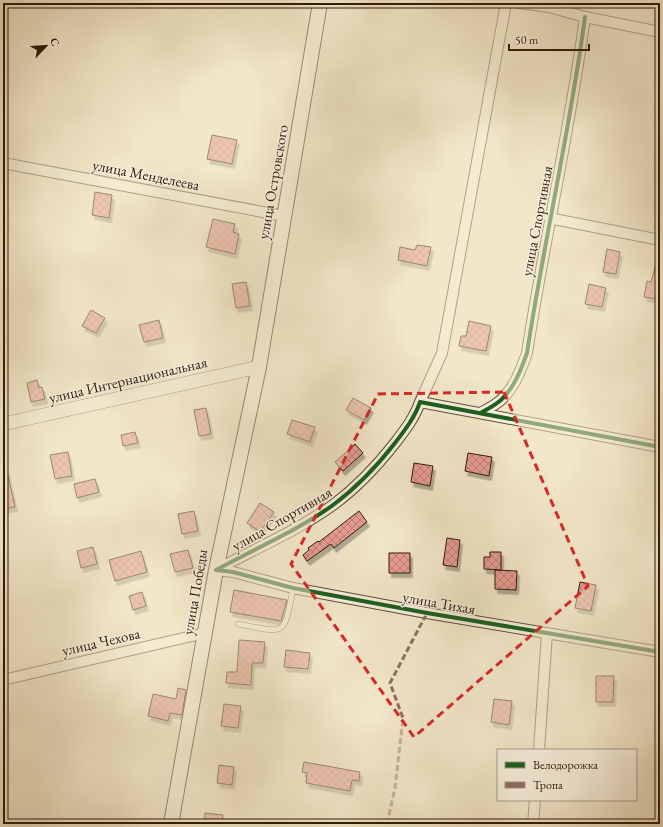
<svg xmlns="http://www.w3.org/2000/svg" width="663" height="827" font-family="'EB Garamond',serif">
<style>
.building{fill:url(#building-cross-hatch);stroke:#2d1908;filter:url(#shadow)}
.lines{fill:none;stroke-linecap:round;stroke-linejoin:round}
.service-casing{stroke:#5e4c38;stroke-width:6}
.minor-casing{stroke:#5e4c38;stroke-width:12}
.tertiary-casing{stroke:#5e4c38;stroke-width:14}
.secondary-casing{stroke:#2d1908;stroke-width:16}
.service{stroke:#f7efdc;stroke-width:5}
.minor{stroke:#f7efdc;stroke-width:10}
.tertiary{stroke:#f7efdc;stroke-width:13}
.secondary{stroke:#f7efdc;stroke-width:14}
.quiet{stroke:#8d6e63;stroke-width:3;stroke-dasharray:6 3;stroke-linecap:butt}
.cycleway-casing{stroke:#f7efdc;stroke-width:6}
.cycleway{stroke:#1b5e20;stroke-width:4}
.marked{fill:none;stroke:#d62828;stroke-width:3;stroke-dasharray:8 5;stroke-linejoin:round}
.labels{text-anchor:middle;stroke-width:3;stroke-linejoin:round;paint-order:stroke}
.street-label{font-size:15px;fill:#2d1908;stroke:#f7efdc}
</style>
<defs>
<pattern id="building-cross-hatch" width="8" height="8" patternUnits="userSpaceOnUse"><rect width="8" height="8" fill="#e89c93"/><path d="M0 0l8 8M0 8l8-8" fill="none" stroke="#bc7e76"/></pattern>
<filter id="shadow"><feDropShadow dx="2.5" dy="4.5" stdDeviation="0" flood-color="#0004"/></filter>
</defs>
<rect width="100%" height="100%" fill="#f2e7c9"/>
<filter id="stains"><feTurbulence type="fractalNoise" baseFrequency=".005" numOctaves="4"/><feColorMatrix values="0 0 0 0 .2 0 0 0 0 .09 0 0 0 0 .02 0 0 0 .5 -.17"/></filter>
<radialGradient id="worn" r=".72"><stop offset=".6" stop-color="#630" stop-opacity="0"/><stop offset="1" stop-color="#630" stop-opacity=".3"/></radialGradient>
<path class="building" d="M212 135 237 140 232 164 207 159Z
M95 192 112 195 109 218 92 215Z
M213 219 235 224 233 232 239 234 235 254 206 247Z
M417 245 431 247 427 266 398 260 400 247 415 250Z
M607 249 620 252 616 274 603 272Z
M657 259H660L658 299 644 297 647 281 651 282Z
M246 282 250 306 236 308 232 284Z
M589 284 606 288 602 307 585 304Z
M91 310 105 318 96 333 82 326Z
M159 320 163 338 144 342 139 325Z
M469 321 491 326 486 351 459 346 461 336H466Z
M37 380 39 388 42 387 45 399 31 402 27 383Z
M353 398 371 408 364 420 346 410Z
M206 408 211 434 199 436 194 410Z
M292 420 315 427 310 442 287 434Z
M135 432 138 443 123 446 121 435Z
M355 444 363 453 343 471 335 462Z
M68 452 72 476 55 479 50 455Z
M468 453 492 457 489 476 465 471Z
M414 463 433 466 430 486 411 482Z
M3 471H7L15 507 3 509Z
M95 479 99 492 77 498 74 484Z
M260 503 274 512 260 532 247 523Z
M194 511 198 531 182 534 178 514Z
M359 511 367 522 334 548 331 544 307 561 303 555 309 550 308 548 318 541 319 542Z
M447 538 460 540 457 567 443 565Z
M93 547 97 564 81 568 77 551Z
M188 550 193 568 175 572 170 554Z
M141 551 147 572 115 581 109 560Z
M490 552H501V570L484 569V557H490Z
M389 553H410V573H389Z
M495 570 517 571 516 590 495 589Z
M580 582 596 585 591 611 575 608Z
M234 590 287 600 281 621 230 612Z
M142 592 146 606 133 610 129 596Z
M239 640 265 642 263 663H252L251 685 226 683 227 672H237Z
M286 650 310 653 308 669 284 667Z
M596 676H614L613 702H596Z
M178 688 186 690 182 715 170 713 168 721 148 716 153 694 176 699Z
M494 699 512 701 509 725 491 722Z
M224 704 241 706 238 728 221 726Z
M304 762 360 772 359 781 352 780 350 791 306 783 307 773 302 772Z
M219 765 234 767 232 785 217 783Z
M205 813 223 815 222 824H204Z"/>
<g class="lines">
<defs>
<path id="service" d="M238 624C286 633 284 638 293 588"/>
<path id="minor" d="M519 3 549 7 585 17 660 32
M3 163 284 216
M549 218 660 240
M420 402 442 353 506 3
M482 412C488 409 495 405 501 400 514 388 521 370 527 353 544 241 570 130 585 17
M216 570C254 549 297 531 333 505 356 488 377 466 395 443 405 430 415 417 420 402L660 447
M216 570 233 572 293 588 427 613 660 652
M3 680 205 633
M539 750 547 633
M533 824 535 800"/>
<path id="tertiary" d="M3 424 259 367"/>
<path id="secondary" d="M171 824 216 570 259 367 320 3"/>
</defs>
<use href="#service" class="service-casing"/>
<use href="#minor" class="minor-casing"/>
<use href="#tertiary" class="tertiary-casing"/>
<use href="#secondary" class="secondary-casing"/>
<use href="#service" class="service"/>
<use href="#minor" class="minor"/>
<use href="#tertiary" class="tertiary"/>
<use href="#secondary" class="secondary"/>
<path class="quiet" d="M387 824 395 788 403 718 390 683 427 613"/>
<defs>
<path id="cycleway" d="M482 412C488 409 495 405 501 400 514 388 521 370 527 353 544 241 570 130 585 17
M216 570C254 549 297 531 333 505 356 488 377 466 395 443 405 430 415 417 420 402L660 447
M216 570 233 572 293 588 427 613 660 652"/>
</defs>
<use href="#cycleway" class="cycleway-casing"/>
<use href="#cycleway" class="cycleway"/>
</g>
<path d="M0 0H663V827H0ZM504 392 588 586 414 737 291 564 378 394Z" fill="#f2e7c9" fill-opacity=".55" fill-rule="evenodd"/>
<path class="marked" d="M504 392 588 586 414 737 291 564 378 394Z"/>
<g class="labels">
<g class="street-label">
<text transform="translate(146 175) rotate(11)" y="5">улица Менделеева</text>
<text transform="translate(273 182) rotate(-80)" y="5">улица Островского</text>
<text transform="translate(537 221) rotate(-79)" y="5">улица Спортивная</text>
<text transform="translate(128 380) rotate(-13)" y="5">улица Интернациональная</text>
<text transform="translate(282 519) rotate(-30)" y="5">улица Спортивная</text>
<text transform="translate(195 592) rotate(-80)" y="5">улица Победы</text>
<text transform="translate(439 603) rotate(10)" y="5">улица Тихая</text>
<text transform="translate(101 642) rotate(-13)" y="5">улица Чехова</text>
</g>
</g>
<rect width="663" height="827" fill="none" stroke="#f2e7c9" stroke-width="16"/>
<rect x="4" y="4" width="655" height="819" fill="none" stroke="#2d1908" stroke-width="2"/>
<rect x="8" y="8" width="647" height="811" fill="none" stroke="#2d1908"/>
<rect x="497" y="749" width="140" height="52" fill="#f7efdc" stroke="#a69987"/>
<rect x="505" y="762" width="20" height="6" fill="#1b5e20" stroke="#a69987"/>
<text x="533" y="769" font-size="12" fill="#2d1908">Велодорожка</text>
<rect x="505" y="782" width="20" height="6" fill="#8d6e63" stroke="#a69987"/>
<text x="533" y="789" font-size="12" fill="#2d1908">Тропа</text>
<g transform="translate(46 46) rotate(65)" stroke="#f7efdc" stroke-width="3" paint-order="stroke">
<path d="M0-3L7 15L0 10L-7 15Z" fill="#2d1908"/>
<text y="-6" font-size="11" font-weight="bold" text-anchor="middle" fill="#2d1908">С</text>
</g>
<path d="M509 44v6h80v-6" fill="none" stroke="#2d1908" stroke-width="2"/>
<text x="515" y="44" font-size="12" fill="#2d1908" stroke="#f7efdc" stroke-width="3" paint-order="stroke">50 m</text>
<rect width="100%" height="100%" filter="url(#stains)"/>
<rect width="100%" height="100%" fill="url(#worn)"/>
</svg>
